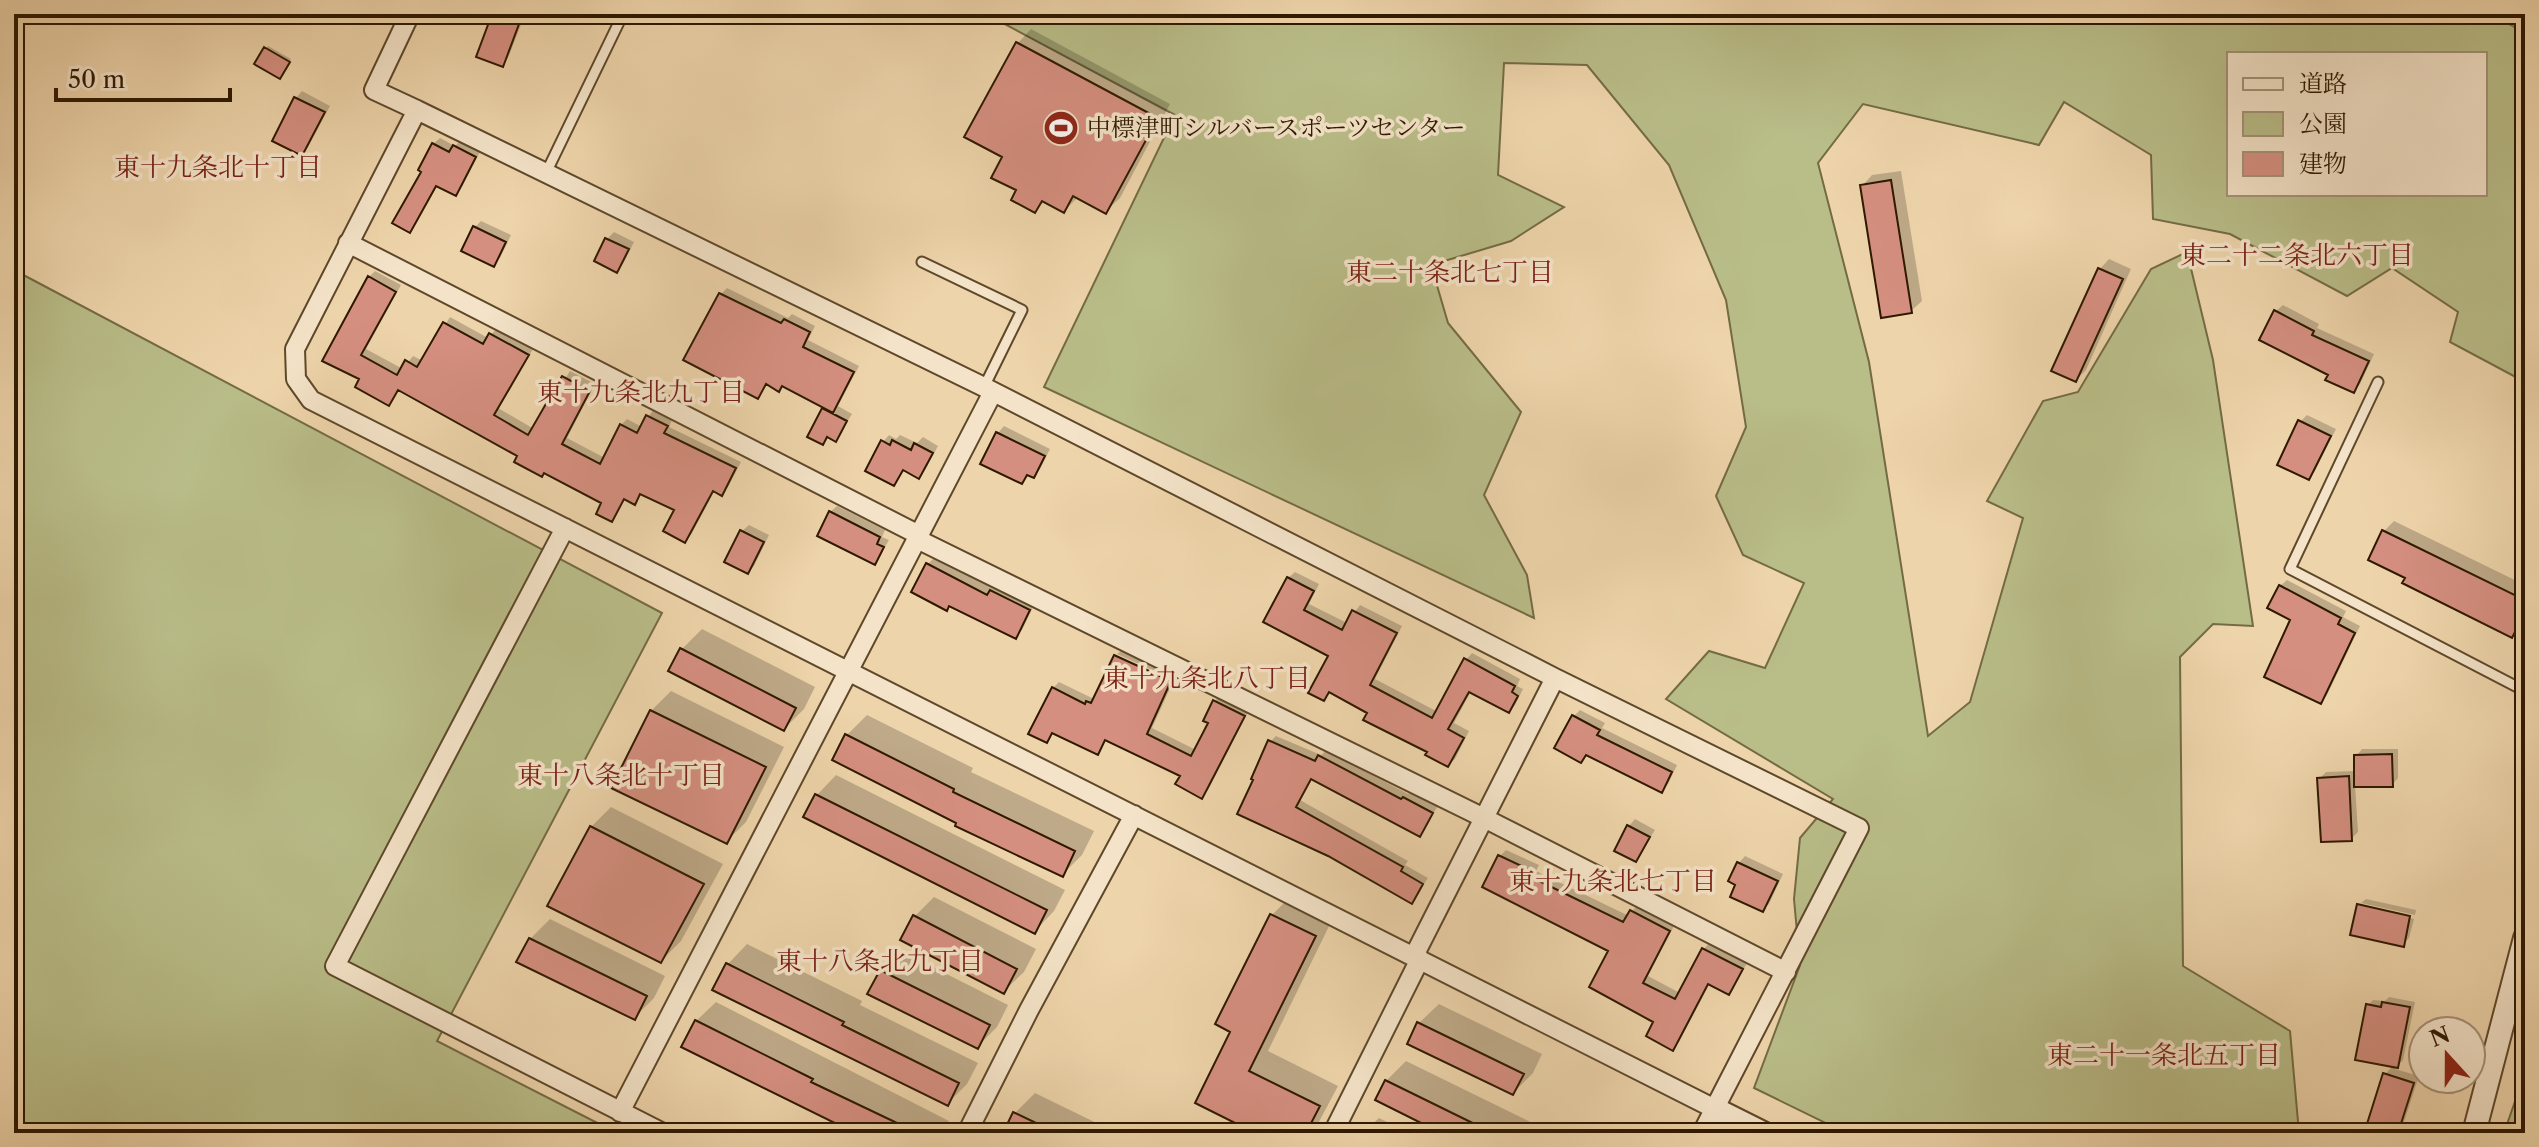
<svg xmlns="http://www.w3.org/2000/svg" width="2539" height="1147" font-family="'Libre Caslon Text','Noto Serif JP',serif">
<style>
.green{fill:#b9bd88;stroke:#746b44;stroke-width:2;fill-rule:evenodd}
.shadow{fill:#0003}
.building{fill:#d58f80;stroke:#2e1900;stroke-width:2}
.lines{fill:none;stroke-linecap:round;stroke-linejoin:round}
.service-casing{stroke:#5e482a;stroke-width:13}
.minor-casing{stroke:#5e482a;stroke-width:22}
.tertiary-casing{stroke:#5e482a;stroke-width:26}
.service{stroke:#f4e3c8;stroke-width:9}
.minor{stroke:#f4e3c8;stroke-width:18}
.tertiary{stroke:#f4e3c8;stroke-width:22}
.labels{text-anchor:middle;stroke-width:7;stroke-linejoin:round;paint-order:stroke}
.poi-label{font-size:24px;fill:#2e1900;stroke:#f4e3c8;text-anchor:start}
.neighbourhood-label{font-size:26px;fill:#7a1f14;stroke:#f4e3c8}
</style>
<rect width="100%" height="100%" fill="#eed4aa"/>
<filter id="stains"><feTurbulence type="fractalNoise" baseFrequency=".0025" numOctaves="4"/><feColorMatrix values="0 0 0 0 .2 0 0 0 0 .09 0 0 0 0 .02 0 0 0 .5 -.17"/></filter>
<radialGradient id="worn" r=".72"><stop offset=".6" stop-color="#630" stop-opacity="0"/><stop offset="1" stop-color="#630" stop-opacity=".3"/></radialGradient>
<path class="green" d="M986 14H2491L2525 33V382L2450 342 2458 312 2392 268 2347 296 2230 234 2153 219 2151 155 2064 102 2039 145 1863 104 1818 163 1869 362 1928 736 1970 702 2023 518 1987 501 2043 401 2078 392 2151 269 2187 252 2213 360 2253 626 2213 624 2180 657 2183 966 2290 1031 2299 1133H1846L1754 1088 1800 965 1794 899 1800 838 1833 799 1666 699 1709 651 1765 668 1804 583 1743 555 1716 496 1746 427 1726 300 1669 165 1587 65 1504 63 1498 175 1564 207 1511 241 1431 265 1448 323 1521 412 1484 495 1527 575 1534 618 1044 387 1175 115ZM2229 54H2485V194H2229Z
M14 270 662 613 437 1041 617 1133H14Z
M2520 1087 2525 1089V1133H2504Z"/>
<path class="shadow" d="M242 14H264L256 22Z
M516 14 524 17 508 58 502 65 494 15Z
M1031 29 1170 104 1120 198 1106 211 1078 197 1064 211 1045 201 1035 210 1018 190 1005 157 1018 43Z
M268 46 291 59 282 74 266 49Z
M302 91 330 106 308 147 302 154 296 98Z
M440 138 455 146 461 140 481 150 462 187 455 194 438 185 416 224 410 231 423 171 433 144Z
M1901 171 1922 301 1911 311 1862 186 1872 175Z
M481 221 511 235 500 258 493 264 475 227Z
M614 232 634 242 623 264 617 270 596 260 607 239Z
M2109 259 2131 269 2086 370 2076 380 2099 270Z
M375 271 401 285 366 349 403 369 413 356 423 361 450 317 488 338 497 328 533 349 498 408 534 429 570 371 595 384 567 438 605 458 621 425 627 419 642 427 653 410 672 420 669 427 741 462 728 487 722 493 715 490 691 535 685 541 677 509 642 493 634 502 626 498 611 520 604 502 400 388 389 403 362 378 325 360 369 277Z
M727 288 788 318 792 314 815 326 808 340 859 366 838 406 852 414 836 439 829 436 822 443 810 436 826 407 784 384 779 389 768 383 758 396 686 360 721 294Z
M2283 305 2319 324 2317 328 2374 354 2360 384 2353 391 2276 311Z
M2307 415 2336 429 2315 471 2308 478 2300 422Z
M1004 426 1050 449 1040 469 1034 476 1029 473 1022 482 998 433Z
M889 435 896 439 900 435 917 443 923 437 938 446 925 470 919 477 905 469 894 484 883 442Z
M837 506 885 530 882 537 889 540 875 563 830 512Z
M2394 521 2525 585V619L2522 625 2512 635 2370 559 2384 531Z
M749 525 769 535 754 566 748 572 742 531Z
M934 558 994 589 998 585 1035 603 1022 630 1016 636 927 565Z
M1295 572 1319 584 1309 604 1347 623 1360 605 1402 626 1375 679 1438 712 1466 660 1472 653 1520 679 1517 686 1523 689 1515 705 1509 711 1471 691 1454 723 1469 731 1455 759 1448 765 1370 712 1332 691 1324 698 1331 655 1265 621 1288 578Z
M2287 580 2346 611 2343 617 2360 626 2327 695 2321 702 2280 586Z
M702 629 815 687 804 709 784 729 682 649Z
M1122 650 1176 675 1174 680 1117 654Z
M1115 657 1172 684 1152 728 1196 750 1211 722 1215 701 1221 695 1249 710 1208 790 1202 796 1182 775 1107 739 1097 752 1054 732 1046 741 1053 688 1059 682 1092 698 1096 697Z
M671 691 784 747 746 822 726 842 651 711Z
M1580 710 1605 723 1602 728 1677 765 1668 784 1661 790 1588 754 1581 761 1574 716Z
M867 715 973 768 971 772 1094 831 1082 855 1062 875 835 759 847 735Z
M1276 736 1321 755 1326 751 1408 794 1410 792 1438 806 1420 834 1313 778 1300 800 1408 861 1405 865 1428 878 1412 901 1329 854 1239 813 1270 742Z
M2362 749H2398V778L2392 785H2355L2358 832 2351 839 2319 779 2326 772 2356 771V756Z
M836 775 1065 890 1054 911 1035 931 817 795Z
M611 807 723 864 681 941 661 961 591 827Z
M1635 819 1655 830 1636 860 1616 850 1629 826Z
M1506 850 1539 865 1536 871 1629 916 1638 904 1675 924 1648 976 1680 993 1704 949 1710 942 1748 962 1728 993 1710 983 1679 1042 1672 1048 1610 950 1500 856Z
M1745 856 1783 874 1769 904 1762 910 1738 884 1730 880 1739 863Z
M1292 895 1334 916 1268 1051 1338 1086 1313 1133H1260L1233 1031 1272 915Z
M934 897 1036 949 1024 972 1004 991 914 917Z
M2366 899 2416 910 2415 915 2361 903Z
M2361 903V907L2414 919 2409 938 2403 944 2353 934Z
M550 919 665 976 654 998 634 1018 530 939Z
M747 944 862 1001 860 1005 978 1063 967 1084 947 1104 728 964Z
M901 951 1008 1005 997 1027 977 1047 881 971Z
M2389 997 2415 1002 2403 1060 2395 1069 2419 1076 2402 1128 2397 1133H2392L2385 1074 2394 1065 2368 1005 2373 1000 2385 1001Z
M716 1002 949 1121 943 1133H861L696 1021Z
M1439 1004 1542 1054 1533 1073 1513 1093 1419 1023Z
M1406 1061 1553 1133H1444L1386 1081Z
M1035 1093 1117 1133H1005L1015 1113Z
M1379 1118 1410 1133H1363Z"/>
<path class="building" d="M492 14 519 24 503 67 476 57Z
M1016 42 1158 118 1106 214 1073 196 1064 213 1042 201 1035 213 1011 200 1016 190 991 178 1002 157 964 137Z
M264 47 290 62 280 79 254 64Z
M294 97 325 112 302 156 272 141Z
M432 143 449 152 453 145 476 157 456 196 436 186 410 233 392 223 421 172 418 170Z
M1891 180 1912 313 1881 318 1860 185Z
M473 226 506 242 494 267 461 251Z
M605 238 629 249 617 273 594 261Z
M2098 268 2123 279 2076 382 2051 371Z
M368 276 396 292 361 355 397 375 405 360 417 367 443 322 483 344 489 333 529 355 494 415 528 435 562 376 590 391 562 444 600 464 620 424 637 433 646 415 668 426 664 433 736 468 722 496 713 491 685 543 663 531 674 510 640 494 635 505 624 499 612 522 596 514 601 503 544 473 542 477 514 462 517 456 398 390 389 406 355 387 359 379 322 361Z
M719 293 781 323 784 319 810 332 803 347 854 372 833 413 782 386 779 392 766 384 758 399 683 360Z
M2274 310 2314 331 2312 335 2369 361 2354 393 2325 380 2328 375 2259 340Z
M822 408 847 421 836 442 827 437 823 445 807 437Z
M2298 420 2331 436 2309 480 2277 465Z
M996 432 1045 456 1034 478 1027 475 1022 484 980 464Z
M881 440 890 445 892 440 911 450 914 443 933 453 919 479 903 470 894 486 865 471Z
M829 511 880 537 877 544 884 547 875 565 817 536Z
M740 530 764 542 748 574 724 562Z
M2382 530 2525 600V612L2512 638 2402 583 2405 578 2368 560Z
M926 563 987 595 990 590 1030 610 1016 639 949 606 947 611 911 592Z
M1287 577 1314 591 1304 610 1342 630 1352 610 1397 633 1370 685 1432 718 1464 658 1515 686 1512 692 1518 696 1509 713 1469 692 1448 729 1464 738 1448 767 1425 755 1427 752 1363 720 1367 713 1329 692 1324 701 1308 693 1328 656 1263 622Z
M2279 585 2341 618 2338 624 2355 633 2321 704 2264 677 2290 620 2267 608Z
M680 648 796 708 784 731 668 671Z
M1114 655 1171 681 1147 734 1191 756 1208 723 1203 721 1213 700 1245 716 1202 799 1175 784 1180 776 1105 740 1098 755 1052 733 1047 743 1028 734 1052 687 1085 704 1086 701 1091 703Z
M650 710 766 767 727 844 611 788Z
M1572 715 1600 730 1597 735 1672 772 1662 793 1586 755 1581 763 1554 748Z
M845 734 954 789 953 792 1075 851 1063 877 955 826 956 823 832 760Z
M1268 740 1315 761 1318 755 1401 799 1403 797 1433 813 1420 837 1311 779 1296 807 1403 867 1401 871 1423 884 1412 904 1328 856 1237 814 1253 780 1251 779Z
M2392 754 2393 787H2354V755Z
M2349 776 2352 841 2321 842 2317 778Z
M815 794 1047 910 1035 934 803 817Z
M1627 825 1650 837 1636 862 1614 851Z
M590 826 704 884 661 963 547 906Z
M1498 855 1534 872 1531 877 1623 922 1630 910 1670 931 1643 983 1675 999 1702 948 1743 969 1729 995 1708 984 1673 1051 1646 1036 1653 1022 1589 987 1608 951 1482 887Z
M1737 862 1778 881 1763 912 1730 897 1735 885 1728 881Z
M2357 904 2410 916 2404 947 2350 935Z
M1270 914 1316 936 1249 1071 1320 1106 1306 1133H1255L1195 1103 1230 1032 1215 1024Z
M913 915 1017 969 1004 994 900 940Z
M529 938 647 996 635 1020 516 962Z
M726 963 844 1022 842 1025 959 1083 948 1106 712 990Z
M880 970 990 1025 978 1049 867 994Z
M2382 1002 2410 1007 2398 1068 2355 1060 2366 1004 2381 1007Z
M695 1020 813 1079 811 1082 918 1133H855L681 1047Z
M1417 1022 1524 1074 1513 1095 1407 1044Z
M2383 1073 2414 1083 2398 1133H2385L2366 1127Z
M1385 1080 1493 1133H1441L1375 1100Z
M1013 1112 1057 1133H1003Z"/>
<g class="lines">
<defs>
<path id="service" d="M546 173 623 14
M922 262 1022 310 984 387
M2378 382 2290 569 2525 691"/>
<path id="minor" d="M410 14 374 90 417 110
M348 243 919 535
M565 528 335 966 663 1133
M917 539 1484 818 1786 972
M1414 956 1555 678
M620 1112 993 392
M967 1133 1029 1010 1134 815
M1333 1133 1420 959
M1702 1133 1859 828 1555 678 984 387 417 110 295 349 296 379 311 400 1715 1109"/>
<path id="tertiary" d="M1715 1109 1763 1133
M2474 1133 2525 938"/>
</defs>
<use href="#service" class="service-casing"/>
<use href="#minor" class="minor-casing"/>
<use href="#tertiary" class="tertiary-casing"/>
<use href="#service" class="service"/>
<use href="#minor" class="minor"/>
<use href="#tertiary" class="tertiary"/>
</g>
<defs>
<symbol id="stadium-disc" viewBox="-11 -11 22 22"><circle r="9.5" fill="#8f2418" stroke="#f4e3c8"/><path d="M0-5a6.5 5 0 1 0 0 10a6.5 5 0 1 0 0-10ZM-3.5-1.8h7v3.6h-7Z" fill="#fff"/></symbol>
</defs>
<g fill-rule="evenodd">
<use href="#stadium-disc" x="1041" y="108" width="40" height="40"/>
</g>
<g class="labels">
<g class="poi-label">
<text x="1087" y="136">中標津町シルバースポーツセンター</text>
</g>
<g class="neighbourhood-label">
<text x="218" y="176">東十九条北十丁目</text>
<text x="2297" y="264">東二十二条北六丁目</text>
<text x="1450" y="281">東二十条北七丁目</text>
<text x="641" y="401">東十九条北九丁目</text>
<text x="1207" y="687">東十九条北八丁目</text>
<text x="621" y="784">東十八条北十丁目</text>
<text x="1613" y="890">東十九条北七丁目</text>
<text x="880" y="970">東十八条北九丁目</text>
<text x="2164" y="1064">東二十一条北五丁目</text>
</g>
</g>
<rect width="2539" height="1147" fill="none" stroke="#eed4aa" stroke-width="48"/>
<rect x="16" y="16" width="2507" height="1115" fill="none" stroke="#2e1900" stroke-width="4"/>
<rect x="24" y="24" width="2491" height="1099" fill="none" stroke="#2e1900" stroke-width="2"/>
<rect x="2227" y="52" width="260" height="144" fill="#f4e3c8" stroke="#a59278" stroke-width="2"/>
<rect x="2243" y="78" width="40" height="12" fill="#f4e3c8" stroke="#a59278" stroke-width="2"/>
<text x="2299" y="92" font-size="24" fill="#2e1900">道路</text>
<rect x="2243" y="112" width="40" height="24" fill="#b9bd88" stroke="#a59278" stroke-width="2"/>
<text x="2299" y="132" font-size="24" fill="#2e1900">公園</text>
<rect x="2243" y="152" width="40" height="24" fill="#d58f80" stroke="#a59278" stroke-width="2"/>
<text x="2299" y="172" font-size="24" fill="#2e1900">建物</text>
<g transform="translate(2447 1055) rotate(339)"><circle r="38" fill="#f4e3c8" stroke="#a59278" stroke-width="2"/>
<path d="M0-6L14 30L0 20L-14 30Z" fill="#8f2418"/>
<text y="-12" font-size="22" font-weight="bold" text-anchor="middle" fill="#2e1900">N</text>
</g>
<path d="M56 88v12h174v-12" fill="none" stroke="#2e1900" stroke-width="4"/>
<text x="68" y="88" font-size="24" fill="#2e1900" stroke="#f4e3c8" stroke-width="6" paint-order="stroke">50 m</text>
<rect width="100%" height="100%" filter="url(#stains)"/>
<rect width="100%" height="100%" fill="url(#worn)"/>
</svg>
